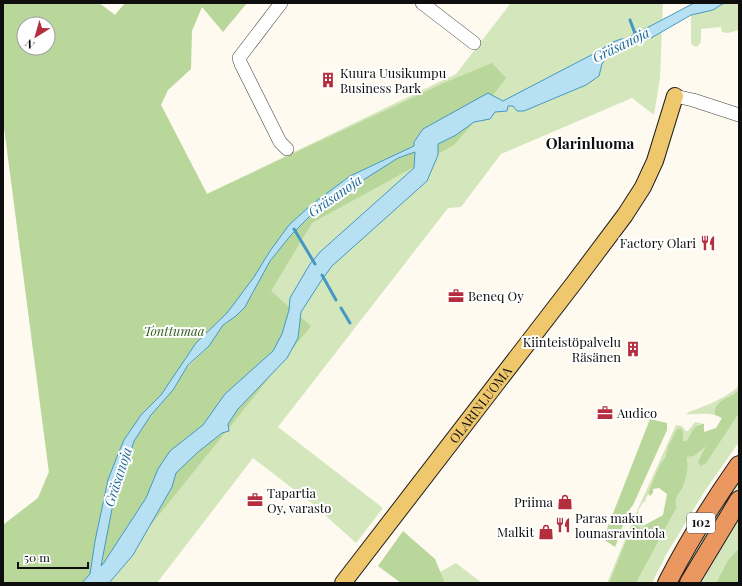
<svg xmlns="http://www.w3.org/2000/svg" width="742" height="586" font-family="'Playfair Display',serif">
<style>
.green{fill:#d4e6bb;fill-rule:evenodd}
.forest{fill:#b9d69b;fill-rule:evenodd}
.water{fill:#b7e0f2;stroke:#4399c4;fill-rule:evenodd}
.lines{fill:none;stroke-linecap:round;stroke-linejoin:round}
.stream{stroke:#4399c4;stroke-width:3}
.minor-casing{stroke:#414141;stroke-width:14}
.major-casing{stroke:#1f1f1f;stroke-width:18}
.highway-casing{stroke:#1f1f1f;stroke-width:20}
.minor{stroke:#fff;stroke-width:13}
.major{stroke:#efc86e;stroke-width:16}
.highway{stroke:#eb9760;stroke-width:18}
.labels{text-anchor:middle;stroke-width:4;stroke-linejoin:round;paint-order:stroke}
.shield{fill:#fff;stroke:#565656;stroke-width:1}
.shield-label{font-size:12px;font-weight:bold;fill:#0e0e0e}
.poi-label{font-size:13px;fill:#0e0e0e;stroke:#fff;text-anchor:start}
.park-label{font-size:13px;font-style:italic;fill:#336122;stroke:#fff}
.street-label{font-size:13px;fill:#0e0e0e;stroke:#fff}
.water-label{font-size:14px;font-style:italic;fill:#1f6a97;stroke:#fff}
.quarter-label{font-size:15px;font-weight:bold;fill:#0e0e0e;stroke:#fff}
</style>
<rect width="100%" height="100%" fill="#fefaef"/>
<path class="green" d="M3 3H99L115 15 125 3 161 105 207 194 456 74 511 3H663L660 78 654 115 632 98 501 154 461 207 448 208 278 427 383 508 356 543 314 505 253 458 157 583H3V525L38 498 49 472 3 119ZM24 24H48V48H24Z
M724 3H739V30L728 33 722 32 721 27 701 29V42L697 47 692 45 691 42V15L713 10Z
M739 386V390L737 392C727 398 714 402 715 415 705 412 696 415 686 414L689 412C707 405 725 399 739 386Z
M739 413V442L704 492 666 555 652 583H636L677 507C673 498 680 494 683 487 687 478 689 468 687 459L688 457 694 456Z
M695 422 704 424H699L691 433 686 441H683V432L681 428 677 429 668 446 665 458 660 464 648 491 649 495 647 496 645 502H643L638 511 639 515H641L642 522 645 525 640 530 639 526 633 523 609 583H607L636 513 676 425 682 426 686 431H688Z
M739 479V486L710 532 681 583H676L691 555Z
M739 518V548L728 560 716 583H701Z
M456 563 482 583H445L440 572Z"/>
<path class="forest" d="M3 3H99L115 15 125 3H247L223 32 202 7 192 31 191 69 168 90 161 105 207 194 446 82 492 63 506 78 483 108 415 146 350 176 311 205 289 225 270 251 254 277 237 300 227 313 196 343 161 395 141 415 124 440 108 480 95 541 90 576 85 583H3V525L38 498 49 472 3 119ZM24 24H48V48H24Z
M474 122 454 145 312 223 271 291 311 326 104 583H94L100 567 112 509 134 441 151 415 173 390 185 370 209 346 223 325 236 316 254 293 256 286 270 261 282 245 314 212 335 201 349 189 371 175 398 158 447 140Z
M739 390V413L706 463 701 466 698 462 706 446 694 456 688 457 687 459C689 468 687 477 683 487 680 494 673 498 677 507L636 583H609L633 523 639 526 641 529 645 525 663 515 667 494 659 488 653 489V493L650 496 648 492 660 464 665 458 668 446 677 429 681 428 683 432V441H686C692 434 693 424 704 424V432L716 428 722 418 715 415C713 400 729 399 739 390Z
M650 419 667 423V430L633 505C625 514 621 534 615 547L603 539Z
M403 531 435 559 445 583H401L378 566Z
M739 548V583H716L728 560Z"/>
<path class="water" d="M694 3H724L713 10 691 15 651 38 620 50 607 57 602 64 599 76 586 85 524 111H517L513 106H508L507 111 495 112 490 119 474 122 456 135 438 144V155L427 181 332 266 321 281 301 312 298 338 287 358 238 409 228 424 229 431 222 433 198 452 176 473 172 487 133 555 109 583H82L90 574 95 541 102 508 108 480 118 454 124 440 141 415 161 395 196 343 227 313 254 277 270 251 289 225 311 205 350 176 414 146V142L423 129 488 93 503 101 599 51 613 42 621 39H628L631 37 635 32 641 31ZM415 152 414 168 320 252 310 264 290 298 289 310 282 334 273 351 225 394 203 425 170 451 158 469 146 498 103 564 101 566 112 509 134 441 151 415 173 390 188 365 209 346 223 325 236 316 245 307 270 261 291 235 314 212 335 201 349 189 398 158Z"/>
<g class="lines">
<path class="stream" d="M630 20 636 36
M294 229 315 264
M322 275 336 300
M341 308 350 323"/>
<defs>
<path id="minor" d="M281 3 239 58 241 64 280 142 287 149
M422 3 474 43
M675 96 693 100 739 115"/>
<g id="major">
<path id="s1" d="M343 583 574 283 625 215 643 187 655 161 675 96"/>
</g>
<path id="highway" d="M667 583C688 542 713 502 739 465
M689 583 739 500"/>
</defs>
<use href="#minor" class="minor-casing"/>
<use href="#major" class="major-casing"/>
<use href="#highway" class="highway-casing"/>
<use href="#minor" class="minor"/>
<use href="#major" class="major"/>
<use href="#highway" class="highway"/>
</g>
<defs>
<symbol id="building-bare" viewBox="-9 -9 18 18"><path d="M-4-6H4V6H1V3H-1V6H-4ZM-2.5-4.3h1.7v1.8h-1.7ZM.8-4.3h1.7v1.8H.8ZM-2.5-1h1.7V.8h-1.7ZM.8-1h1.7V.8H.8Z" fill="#b52e3d" stroke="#fff" stroke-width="2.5" paint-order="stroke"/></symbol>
<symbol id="restaurant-bare" viewBox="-9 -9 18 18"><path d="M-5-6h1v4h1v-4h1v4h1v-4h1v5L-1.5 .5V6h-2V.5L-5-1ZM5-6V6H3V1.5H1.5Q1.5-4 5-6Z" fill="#b52e3d" stroke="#fff" stroke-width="2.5" paint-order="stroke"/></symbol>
<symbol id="office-bare" viewBox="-9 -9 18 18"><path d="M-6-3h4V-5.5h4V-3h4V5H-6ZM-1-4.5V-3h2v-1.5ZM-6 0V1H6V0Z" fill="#b52e3d" stroke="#fff" stroke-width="2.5" paint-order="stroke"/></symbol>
<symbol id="shop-bare" viewBox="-9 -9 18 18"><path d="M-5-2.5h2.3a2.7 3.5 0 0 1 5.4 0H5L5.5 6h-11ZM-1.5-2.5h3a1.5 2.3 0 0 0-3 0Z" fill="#b52e3d" stroke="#fff" stroke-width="2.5" paint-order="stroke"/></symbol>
</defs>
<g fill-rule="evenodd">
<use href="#building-bare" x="317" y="69" width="22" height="22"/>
<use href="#restaurant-bare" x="697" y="232" width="22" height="22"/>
<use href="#office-bare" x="445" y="285" width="22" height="22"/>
<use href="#building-bare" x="622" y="338" width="22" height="22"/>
<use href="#office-bare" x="594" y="402" width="22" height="22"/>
<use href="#office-bare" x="244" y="489" width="22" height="22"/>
<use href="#shop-bare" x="554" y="491" width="22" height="22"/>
<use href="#restaurant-bare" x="552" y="514" width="22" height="22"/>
<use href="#shop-bare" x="535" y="521" width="22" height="22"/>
</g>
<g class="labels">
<rect class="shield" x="687" y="513" width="28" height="20" rx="3"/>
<g class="shield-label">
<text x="701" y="527">102</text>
</g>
<g class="poi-label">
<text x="340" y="78">Kuura Uusikumpu<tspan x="340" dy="15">Business Park</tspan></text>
<text x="696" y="248" text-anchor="end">Factory Olari</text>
<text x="468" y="301">Beneq Oy</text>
<text x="621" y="347" text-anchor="end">Kiinteistöpalvelu<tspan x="621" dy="15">Räsänen</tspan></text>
<text x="617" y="418">Audico</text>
<text x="267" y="498">Tapartia<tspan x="267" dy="15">Oy, varasto</tspan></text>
<text x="553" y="507" text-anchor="end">Priima</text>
<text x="575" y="523">Paras maku<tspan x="575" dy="15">lounasravintola</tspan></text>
<text x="534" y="537" text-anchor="end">Malkit</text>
</g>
<g class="park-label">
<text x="174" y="336">Tonttumaa</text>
</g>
<g class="street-label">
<text dy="5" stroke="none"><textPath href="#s1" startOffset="225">OLARINLUOMA</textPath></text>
</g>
<g class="water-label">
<text transform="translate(621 45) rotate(-26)" y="5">Gräsanoja</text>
<text transform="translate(335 196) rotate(-35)" y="5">Gräsanoja</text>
<text transform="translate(118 477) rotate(-72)" y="5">Gräsanoja</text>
</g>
<g class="quarter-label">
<text x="590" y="149">Olarinluoma</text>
</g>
</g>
<rect width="742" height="586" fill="none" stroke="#0e0e0e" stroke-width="8"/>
<g transform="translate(36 36) rotate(217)"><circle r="19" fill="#ffffff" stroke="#9f9f9f"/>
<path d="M0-3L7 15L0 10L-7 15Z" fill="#b52e3d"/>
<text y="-6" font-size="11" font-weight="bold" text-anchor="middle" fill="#0e0e0e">N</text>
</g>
<path d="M18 562v6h70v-6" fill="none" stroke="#0e0e0e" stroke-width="2"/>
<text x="24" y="562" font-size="12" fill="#0e0e0e" stroke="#ffffff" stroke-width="3" paint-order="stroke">50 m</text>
</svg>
